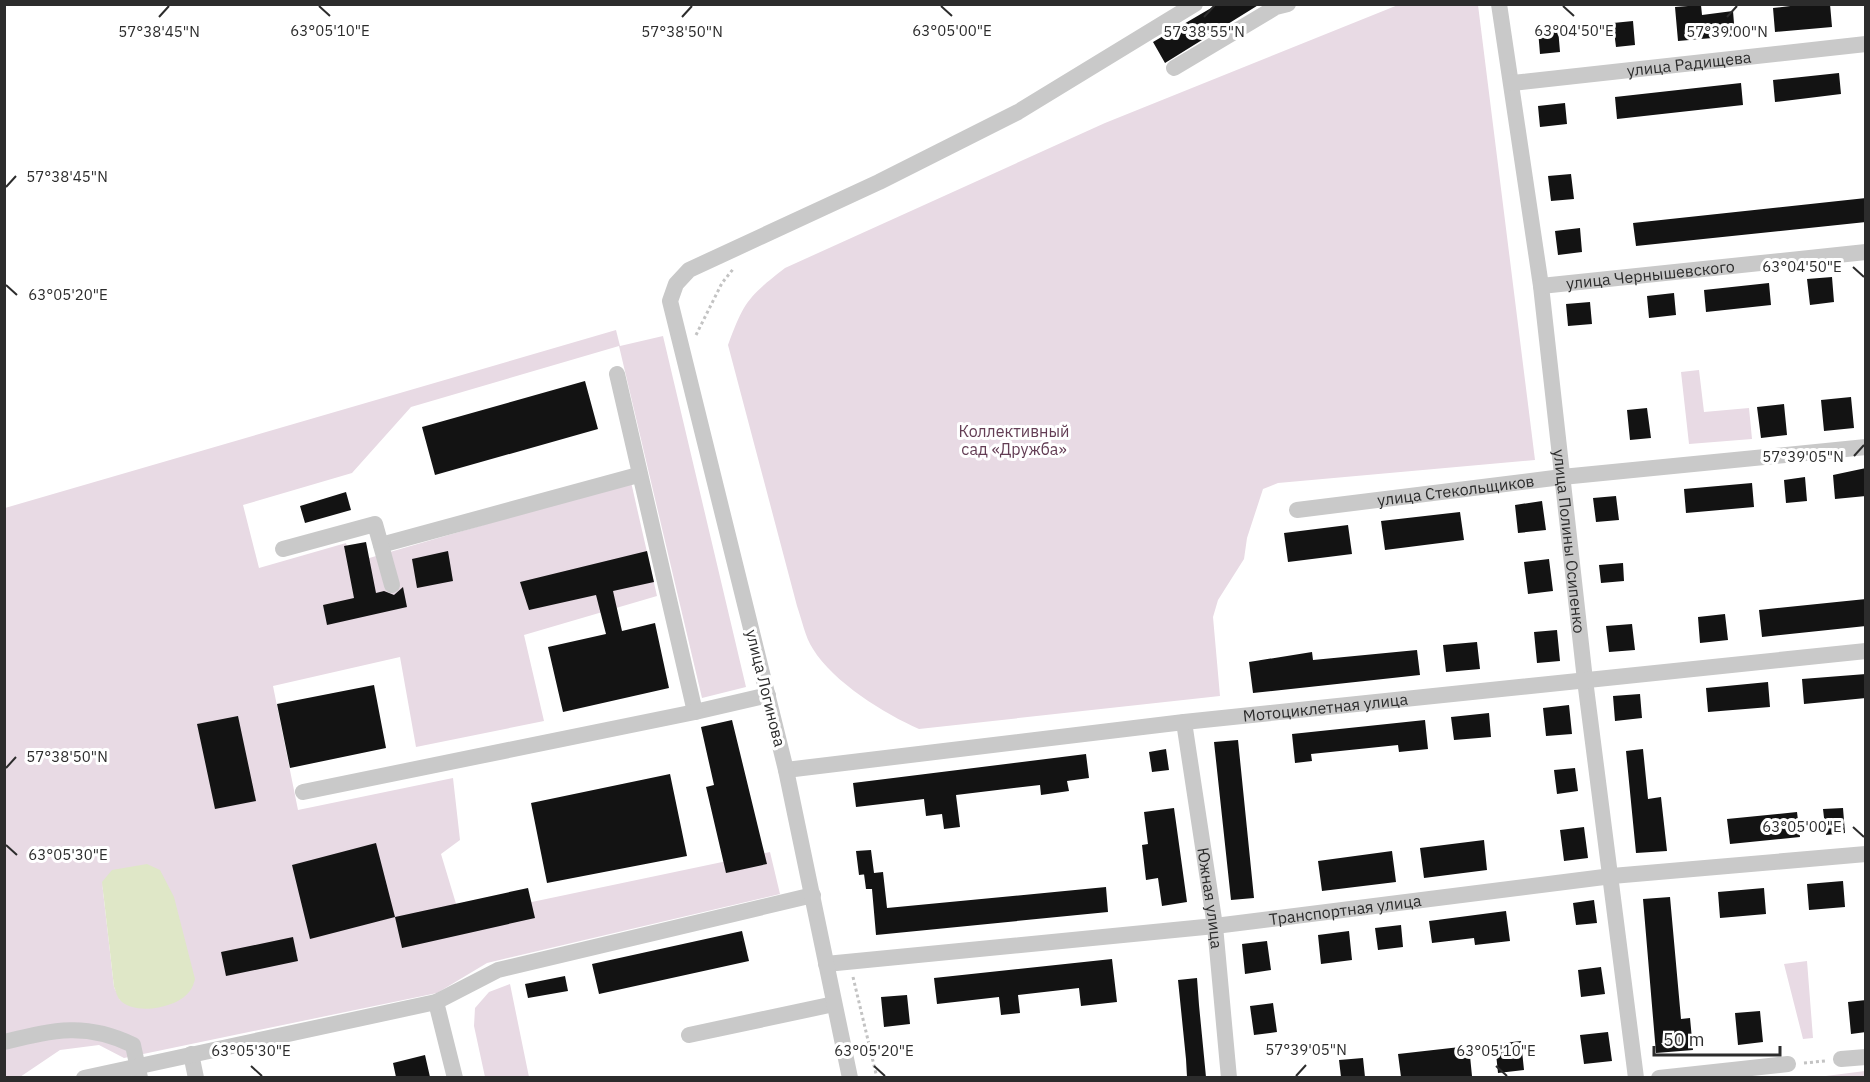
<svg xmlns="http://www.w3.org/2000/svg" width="1870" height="1082" font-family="'IBM Plex Sans',sans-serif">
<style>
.green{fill:#e8dae4;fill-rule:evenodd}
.water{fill:#dfe7c7}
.building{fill:#131313}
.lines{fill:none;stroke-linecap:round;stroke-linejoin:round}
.path{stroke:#c3c3c3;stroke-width:3;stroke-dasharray:3 3;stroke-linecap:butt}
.minor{stroke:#c9c9c9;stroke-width:16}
.ticks{fill:none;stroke:#2c2c2c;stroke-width:2}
.labels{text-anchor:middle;stroke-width:6;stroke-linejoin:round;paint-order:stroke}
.street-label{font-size:16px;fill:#2c2c2c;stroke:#fff}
.park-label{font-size:16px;fill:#633d54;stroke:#fff}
.ticks-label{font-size:15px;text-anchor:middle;fill:#2c2c2c;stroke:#fff;stroke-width:6;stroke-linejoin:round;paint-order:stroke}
</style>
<rect width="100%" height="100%" fill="#fff"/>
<path class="green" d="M1398 5H1478L1535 460 1278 483 1263 489 1247 538 1244 559 1218 600 1213 617 1220 696 919 729C885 714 833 682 813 649 805 637 802 620 797 606L728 345C744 301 749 296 785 268L1105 123Z
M616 330 620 346 663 336 746 687 702 698 619 346 411 407 352 473 243 505 259 568 346 543 352 563 631 482 657 596 524 635 544 721 416 747 400 657 273 686 298 810 453 778 460 840 441 854 460 917 770 852 780 894 487 963 437 993 124 1058 99 1045 60 1050 20 1077 5 1078V508ZM102 882 120 1000 114 987Z
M1699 370 1704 412 1749 408 1752 439 1689 444 1681 372Z
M1807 961 1813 1038 1803 1039 1784 964Z
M510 984 529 1077H485L474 1026 475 1008 489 992Z
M1865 1071V1077H1818Z"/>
<path class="water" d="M147 864 160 870 174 897 195 979C194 983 192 989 189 992 177 1008 135 1016 120 1000 117 997 116 991 114 987L102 882 112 870Z"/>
<path class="building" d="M1218 4H1260L1165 63 1153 42Z
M1807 4H1830L1832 27 1775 32 1773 8Z
M1701 5 1702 15 1733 11 1735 36 1678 41 1675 7Z
M1633 21 1635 45 1616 47 1613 23Z
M1558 28 1560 52 1540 54 1538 30Z
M1839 73 1841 94 1775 102 1773 80Z
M1741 83 1743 105 1617 119 1615 97Z
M1565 103 1567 124 1540 127 1538 106Z
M1571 174 1574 199 1551 201 1548 176Z
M1866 198V222L1636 246 1633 223Z
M1580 228 1582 252 1558 255 1555 231Z
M1832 277 1834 302 1810 305 1807 279Z
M1769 283 1771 305 1706 312 1704 290Z
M1674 293 1676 315 1649 318 1647 296Z
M1590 302 1592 324 1568 326 1566 304Z
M585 381 598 429 435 475 422 427Z
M1851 397 1854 428 1824 431 1821 400Z
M1784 404 1787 435 1761 438 1757 407Z
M1647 408 1651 438 1630 440 1627 410Z
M1866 468V496L1835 499 1833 475Z
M1805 477 1807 501 1786 503 1784 480Z
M1752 483 1754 507 1686 513 1684 489Z
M346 492 351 510 305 523 300 506Z
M1616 496 1619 520 1596 522 1593 498Z
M1542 501 1546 530 1518 533 1515 505Z
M1460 512 1464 540 1385 550 1381 521Z
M1348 525 1352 554 1288 562 1284 533Z
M366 542 376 593 384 591 394 595 403 587 407 607 327 625 323 605 354 598 344 546Z
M448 551 453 581 417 588 412 559Z
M647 551 654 582 613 591 622 631 655 623 669 688 563 712 548 647 606 634 596 595 529 610 520 582Z
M1549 559 1553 591 1528 594 1524 562Z
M1623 563 1624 581 1601 583 1599 565Z
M1866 599V626L1762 637 1759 610Z
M1725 614 1728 640 1700 643 1698 617Z
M1632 624 1635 650 1609 652 1606 626Z
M1557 630 1560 661 1537 663 1534 632Z
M1477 642 1480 669 1446 672 1443 645Z
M1417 650 1420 675 1253 693 1249 662 1312 652 1313 660Z
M1866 674V698L1804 704 1802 679Z
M1768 682 1770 707 1708 712 1706 688Z
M374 685 386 748 290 768 277 704Z
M1640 694 1642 718 1615 721 1613 696Z
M1569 705 1572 734 1546 736 1543 708Z
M1489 713 1491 737 1454 740 1451 717Z
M238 716 256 801 215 809 197 724Z
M732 720 767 864 726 873 706 787 714 785 701 727Z
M1425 720 1428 749 1399 752 1398 745 1311 754 1312 761 1295 763 1292 734Z
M1238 740 1254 898 1231 900 1214 742Z
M1166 749 1169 770 1152 772 1149 752Z
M1643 749 1648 799 1661 797 1667 851 1636 853 1626 751Z
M1086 754 1089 778 1067 781 1069 791 1041 795 1040 785 956 795 960 827 944 829 942 814 926 816 924 799 856 807 853 783Z
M1575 768 1578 791 1557 794 1554 770Z
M670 774 687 856 547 883 531 803Z
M1174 808 1187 902 1162 906 1158 878 1146 880 1142 845 1148 844 1144 812Z
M1843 808 1845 833 1826 835 1823 809Z
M1797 812 1800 837 1730 844 1727 819Z
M1584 827 1588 858 1564 861 1560 830Z
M1484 840 1487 870 1424 878 1420 848Z
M376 843 395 917 310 939 292 865Z
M871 850 874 873 883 872 887 908 1106 887 1108 912 876 935 872 889H866L864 874H867L859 875 856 851Z
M1392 851 1396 882 1322 891 1318 861Z
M1843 881 1845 907 1809 910 1807 884Z
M528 888 535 918 402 948 395 917Z
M1764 888 1766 914 1720 918 1718 892Z
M1670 897 1681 1019 1690 1018 1693 1050 1656 1053 1643 899Z
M1594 900 1597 923 1576 925 1573 903Z
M1506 911 1510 941 1475 945 1474 938 1432 943 1429 921Z
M1401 925 1403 947 1378 950 1375 928Z
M742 931 749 961 599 994 592 964Z
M1349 931 1352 960 1321 964 1318 935Z
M293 937 298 961 226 976 221 952Z
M1267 941 1271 970 1245 974 1242 944Z
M1112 959 1117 1002 1081 1006 1079 988 1018 995 1020 1013 1001 1015 999 997 937 1004 934 978Z
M1601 967 1605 994 1581 997 1578 970Z
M565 976 568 991 528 998 525 984Z
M1197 978 1199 1005 1206 1077H1187L1186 1059 1178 980Z
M907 995 910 1024 884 1027 881 997Z
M1866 1000V1032L1851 1034 1848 1002Z
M1273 1003 1277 1032 1254 1035 1250 1006Z
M1760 1011 1763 1042 1738 1045 1735 1013Z
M1608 1032 1612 1061 1584 1064 1580 1035Z
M1521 1041 1524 1070 1498 1073 1495 1044Z
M1469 1046 1472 1076 1401 1077 1398 1054Z
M425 1055 430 1077H396L393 1063Z
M1363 1058 1365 1077H1341L1339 1060Z"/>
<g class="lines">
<path class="path" d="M696 335 722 283 734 268
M853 977 877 1078
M1804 1063 1825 1061"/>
<g class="minor">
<path id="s1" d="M1499 4 1541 286 1585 680 1636 1078"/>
<path d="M1174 68 1276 7 1288 4"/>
<path id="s2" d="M1513 83 1866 44"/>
<path id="s3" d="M1541 286 1866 252"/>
<path d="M617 374 695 712 768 695"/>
<path id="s4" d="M1297 510 1562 477 1866 447"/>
<path d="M381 545 638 475"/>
<path d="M283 549 375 524 392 585"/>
<path id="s5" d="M1184 722 1215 926 1229 1078"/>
<path id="s6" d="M786 770 1184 722 1866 651"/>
<path d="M303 792 695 712"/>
<path id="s7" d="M826 964 1215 926 1612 876 1866 854"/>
<path d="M436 1002 455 1078"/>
<path d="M689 1035 834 1004"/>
<path d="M4 1042C54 1030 85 1022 133 1045L140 1078"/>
<path d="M191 1054 196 1078"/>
<path d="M1841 1059 1866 1057"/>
<path d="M84 1078 436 1002 498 970 813 895"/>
<path d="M850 1078 786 770 670 301 676 284 689 270 879 182 1018 112 1195 4"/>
<path d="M1659 1078 1788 1064"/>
</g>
</g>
<path class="ticks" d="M319 6 330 16M941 6 952 16M1563 6 1574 16M159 17 169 6M682 17 692 6M1204 17 1214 6M1727 17 1737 6M6 187 16 176M1853 267 1864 277M6 285 17 295M1854 456 1864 445M6 768 16 757M1853 827 1864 837M6 845 17 855M251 1066 262 1076M874 1066 885 1076M1496 1066 1507 1076M1296 1076 1306 1065"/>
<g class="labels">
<g class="street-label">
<text dy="6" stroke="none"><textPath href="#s2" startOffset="177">улица Радищева</textPath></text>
<text dy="6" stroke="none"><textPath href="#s3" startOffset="110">улица Чернышевского</textPath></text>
<text dy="6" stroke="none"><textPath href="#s4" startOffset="160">улица Стекольщиков</textPath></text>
<text dy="6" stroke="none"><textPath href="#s1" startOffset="542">улица Полины Осипенко</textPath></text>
<text transform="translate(766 688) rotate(76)" y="6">улица Логинова</text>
<text dy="6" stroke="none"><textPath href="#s6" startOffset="543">Мотоциклетная улица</textPath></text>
<text dy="6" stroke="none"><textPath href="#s5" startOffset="178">Южная улица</textPath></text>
<text dy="6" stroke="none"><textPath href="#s7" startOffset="522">Транспортная улица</textPath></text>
</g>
<g class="park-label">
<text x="1014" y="437">Коллективный<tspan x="1014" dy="18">сад «Дружба»</tspan></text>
</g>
</g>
<g class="ticks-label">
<text x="330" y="36">63°05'10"E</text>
<text x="952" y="36">63°05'00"E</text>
<text x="1574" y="36">63°04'50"E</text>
<text x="159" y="37">57°38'45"N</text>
<text x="682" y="37">57°38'50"N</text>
<text x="1204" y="37">57°38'55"N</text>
<text x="1727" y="37">57°39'00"N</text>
<text x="67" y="182">57°38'45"N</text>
<text x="1802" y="272">63°04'50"E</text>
<text x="68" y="300">63°05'20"E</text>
<text x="1803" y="462">57°39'05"N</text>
<text x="67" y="762">57°38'50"N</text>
<text x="1802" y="832">63°05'00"E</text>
<text x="68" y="860">63°05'30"E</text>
<text x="1306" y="1055">57°39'05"N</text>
<text x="251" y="1056">63°05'30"E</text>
<text x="874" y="1056">63°05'20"E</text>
<text x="1496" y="1056">63°05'10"E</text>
</g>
<rect width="1870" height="1082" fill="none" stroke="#2c2c2c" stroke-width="12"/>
<path d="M1654 1046v9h126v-9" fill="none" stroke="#2c2c2c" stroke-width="3"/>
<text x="1663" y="1046" font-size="18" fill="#2c2c2c" stroke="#ffffff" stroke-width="4.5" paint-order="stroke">50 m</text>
</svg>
